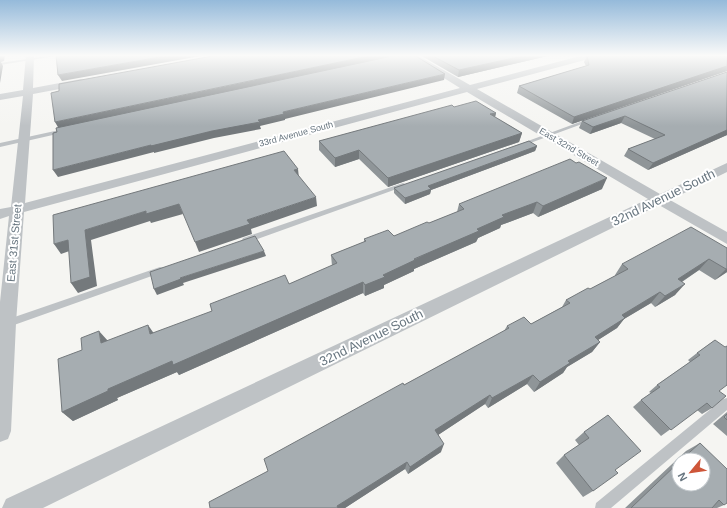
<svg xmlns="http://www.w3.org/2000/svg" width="727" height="508" font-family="Helvetica,sans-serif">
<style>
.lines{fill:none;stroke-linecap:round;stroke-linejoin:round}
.lane{fill:#bec2c5;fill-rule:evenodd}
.street{fill:#bec2c5;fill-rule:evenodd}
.wall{fill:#8f9598;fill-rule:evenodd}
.shaded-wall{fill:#74797c}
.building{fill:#a6adb1;stroke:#74797c}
.labels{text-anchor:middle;stroke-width:4;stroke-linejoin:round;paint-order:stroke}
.far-street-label{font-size:9px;fill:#67757f;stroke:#fff}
.street-label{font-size:11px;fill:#67757f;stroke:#fff}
.near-street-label{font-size:13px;fill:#67757f;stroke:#fff}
</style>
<rect width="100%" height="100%" fill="#f5f5f2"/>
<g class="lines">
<path class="lane" d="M53 55H62L0 65V63Z
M588 119 593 120 522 146H518L517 145Z
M64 129 67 131 66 132 0 147V143Z
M403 183 405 184V186L249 242H243L242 240 243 238Z
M160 267 163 268 164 270 163 272 0 330V322Z
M727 398V410L611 508H595L596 503 723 399Z"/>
<path class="street" d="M26 55H34L33 88 81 79 86 82 81 85 33 94 25 203 460 88 407 55H417L470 85 584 55H597L596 57 477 89 660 194 727 163V172L670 200 727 232V244L659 205 43 508H2L6 499 648 199 467 92 24 212 16 323 11 431 8 439 0 442V302L9 216 0 219V209L11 207 23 96 0 100V94L23 90Z"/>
</g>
<path class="wall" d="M420 55H552L458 77Z
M727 55V71L572 124 517 93 519 86 586 66 584 62 587 56Z
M727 72V135L648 170 624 156 628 149 655 139 621 123 590 134 579 128 582 121Z
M454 107 496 113 495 117 522 133 519 142 388 187 359 159 335 167 319 150V141Z
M537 146 535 151 431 190 430 194 405 204 394 193V188Z
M602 189 538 217 533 213 501 225 500 228 478 238 476 242 414 269V271L384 285V288L365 296 363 293 179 375 177 372 117 398 118 400 73 421 62 412 154 333 289 284 332 266 331 255 364 242V239L394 236 429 223 457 212 459 204Z
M727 248V272L715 280 699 270 682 282 675 295 655 307 651 303 624 319 617 328 598 340 600 342 592 352 567 367 563 373 534 392 527 384 488 408 485 404 438 435 441 452 408 474 405 469 345 508H210L268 471 404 385 504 331 507 326 531 324 562 307 566 300 590 289 615 276V275L622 264Z
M715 340 719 391 712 408 702 414 697 410 661 436 633 407 641 400 651 393 649 392 657 385 690 362 688 360 697 353Z
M727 412V436L713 424Z
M608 415 615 470 593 491 583 497 556 463 564 455 579 445 575 440 584 432Z
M700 443 724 505 717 508H625L686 451ZM679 460H703L679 484Z"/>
<path class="shaded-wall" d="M0 55H5L4 61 1 62 3 66 0 83Z
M171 55H206L62 81 58 75Z
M373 55H401L59 129 55 122Z
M527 55H552L458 77 459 70Z
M727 66V71L572 124 574 117Z
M445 74 444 80 285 119V120L260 126 261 129 214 138 154 153V152L58 177 53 170 151 145 258 120 283 112Z
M496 113 494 121 490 114Z
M625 116 621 123 590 134 593 127Z
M727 130V135L648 170 653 163Z
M522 133 519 142 388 187V178Z
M537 146 535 151 431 190 430 194 405 204V198L428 186Z
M359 150V159L335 167V158Z
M298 169 299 178 294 170Z
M607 178 602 189 538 217 543 206Z
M316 197 317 206 251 229 252 234 199 252 195 242 247 220Z
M537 202 533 213 501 225 500 228 478 238 476 242 414 269V271L384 285V288L365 296V285L383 275 477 229 502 215Z
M179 204 183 214 151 223 150 221 91 240 97 286 78 293 71 283 85 230 146 211Z
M68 240 75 249 61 254 54 244Z
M264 251 266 256 183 283 184 285 157 295 154 289 180 278Z
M709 259 699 270 669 290 678 279Z
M726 269H727V272L715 280Z
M363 282V293L179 375 177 372 117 398 118 400 73 421 62 412 108 389 172 361Z
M685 284 675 295 655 307 665 296Z
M660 292 651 303 624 319 617 328 587 347 595 337 622 315Z
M148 325 155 335 150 334Z
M99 331 108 341 101 343Z
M600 342 592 352 567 367 563 373 534 392 540 382 568 361Z
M533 375 527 384 488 408 492 398Z
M490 395 485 404 432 439 435 430Z
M444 444 441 452 408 474 410 467Z
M407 462 405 469 345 508H338L337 506Z"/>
<path class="building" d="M56 55H171L58 75Z
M218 55H373L55 122 51 93 59 91V84Z
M397 55H414L445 74 283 112 284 114 258 120 260 122 212 131 151 146V145L53 170V133L57 132 56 128Z
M431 55H527L459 70Z
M589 55H727V66L574 117 519 86 589 65 587 56Z
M727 72V130L653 163 628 149 665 135 625 116 593 127 582 121Z
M476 101 496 113 490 114 522 133 388 178 359 150 335 158 319 141 452 105 454 107Z
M529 141 537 146 428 186 431 189 405 198 394 188Z
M284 151 298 169 294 170 316 197 247 220 250 224 195 242 179 204 146 214V211L85 230 90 277 71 283 68 240 54 244 53 215Z
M570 159 576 163 579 162 607 178 543 206 537 202 502 215 504 217 477 229 479 231 414 259 415 260 383 275 385 277 365 285 363 282 173 365 172 361 108 389V391L62 412 58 359 82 350 81 338 99 331 101 343 148 325 150 334 212 311 210 304 285 275 289 284 337 263 331 255 366 241 364 239 388 230 394 236 427 222 429 223 464 209 459 204Z
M691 227 727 248V269H726L709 259 678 279 685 284 665 296 660 292 622 315 625 318 595 337 600 342 568 361 570 363 540 382 533 375 492 398 490 395 435 430 444 444 410 467 407 462 337 506 338 508H210L209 502 268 471 264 459 403 383 404 385 509 328 507 326 524 317 531 324 570 303 566 300 588 288 590 289 628 269 622 264Z
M255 236 264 251 180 278 181 279 154 289 150 272Z
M715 340 725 347 727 346V385L719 391 726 396 712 408 707 403 671 430 641 400 660 387 657 385 700 355 697 353Z
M727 414V420L724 417Z
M608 415 641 451 615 470 618 473 593 491 564 455 589 438 584 432Z
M700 443 727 469V503L724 505 719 500 712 508H631L679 462V484H703V460H681Z"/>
<linearGradient id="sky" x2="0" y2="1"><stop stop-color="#95bada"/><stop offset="0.44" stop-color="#fafaf9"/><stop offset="1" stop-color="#fafaf9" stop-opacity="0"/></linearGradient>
<rect width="727" height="126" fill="url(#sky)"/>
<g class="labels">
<g class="far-street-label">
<text transform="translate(296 134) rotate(-15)" y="3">33rd Avenue South</text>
<text transform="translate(569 147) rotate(30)" y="3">East 32nd Street</text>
</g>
<g class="street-label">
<text transform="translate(14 243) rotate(-85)" y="4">East 31st Street</text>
</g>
<g class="near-street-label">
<text transform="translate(663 197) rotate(-26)" y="5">32nd Avenue South</text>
<text transform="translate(371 337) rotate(-26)" y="5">32nd Avenue South</text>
</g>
</g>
<g transform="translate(691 472) rotate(241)"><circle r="19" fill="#ffffff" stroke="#c2c8cc"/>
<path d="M0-3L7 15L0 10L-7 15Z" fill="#ce5639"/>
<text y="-6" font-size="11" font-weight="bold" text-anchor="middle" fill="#67757f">N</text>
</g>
</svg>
